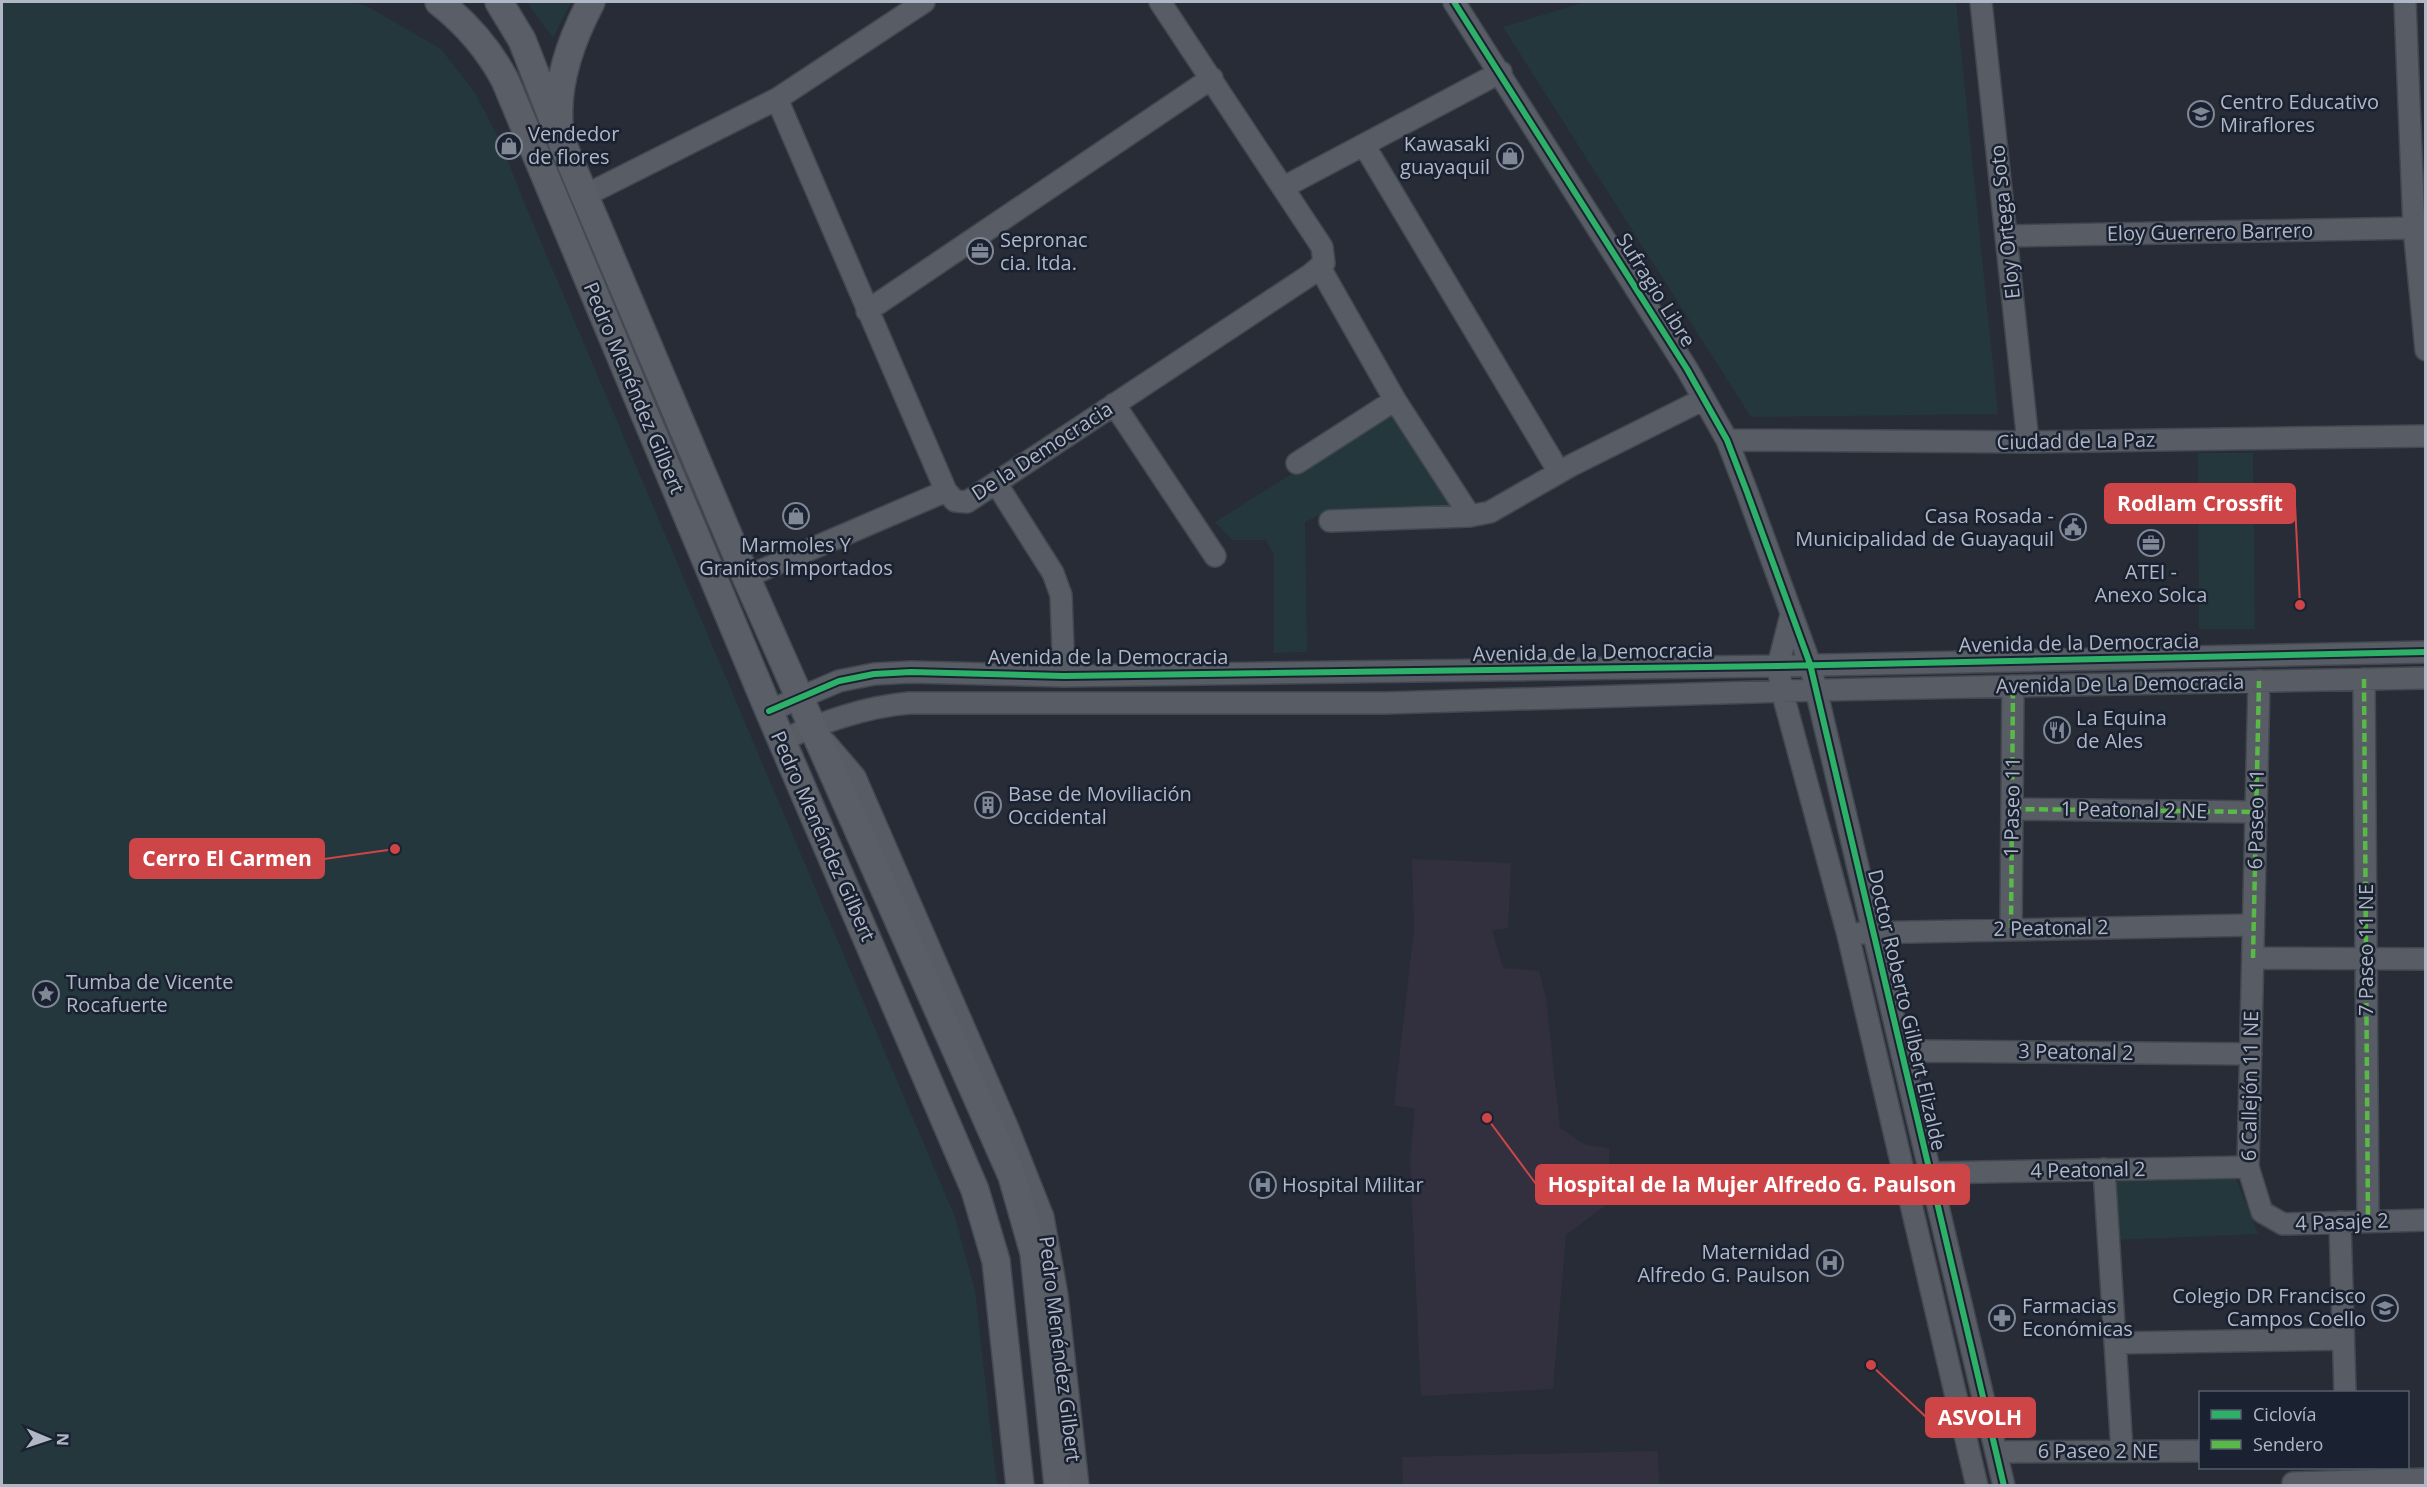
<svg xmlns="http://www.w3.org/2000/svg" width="2427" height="1487" font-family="'Open Sans',sans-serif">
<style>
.medical{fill:#32303f}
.green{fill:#24373c}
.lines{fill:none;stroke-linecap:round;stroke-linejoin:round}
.minor-casing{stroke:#43474f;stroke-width:24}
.major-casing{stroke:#444953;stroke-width:30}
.minor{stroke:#585c64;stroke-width:21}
.major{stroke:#5a5e66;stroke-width:27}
.quiet{stroke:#58b947;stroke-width:4.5;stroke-dasharray:9 4.5;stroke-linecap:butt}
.cycleway-casing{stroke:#1a2231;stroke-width:10}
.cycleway{stroke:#2db169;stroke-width:6}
.labels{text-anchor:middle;stroke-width:5;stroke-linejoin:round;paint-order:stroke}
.poi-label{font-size:20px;fill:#b0b8c8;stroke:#1a2231;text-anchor:start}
.street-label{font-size:20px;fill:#b0b8c8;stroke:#1a2231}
.leader{fill:none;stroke:#ce4548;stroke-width:2}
.callout-dot{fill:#ce4548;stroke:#1a2231;stroke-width:2}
.callout{fill:#ce4548;stroke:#ce4548;stroke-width:2}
.callout-label{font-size:21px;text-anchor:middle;font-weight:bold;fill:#fff}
</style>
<rect width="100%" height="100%" fill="#272c36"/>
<path class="medical" d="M1412 859 1511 863 1508 928 1492 930 1503 968 1539 971 1546 998 1560 1128 1585 1145 1609 1148V1203L1566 1235 1553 1389 1421 1396 1410 1159 1415 1109 1394 1105 1414 930Z
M1658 1451 1659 1485H1403L1402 1457Z"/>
<path class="green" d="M2 2H339L365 5 441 49 475 93 501 143 524 202 955 1217 975 1291 997 1485H2Z
M527 2H571L553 38Z
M1585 2H1956L1998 414 1751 417 1503 27Z
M1391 411 1456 513 1326 512 1305 522 1307 652 1274 653V555L1266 540H1232L1215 522Z
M2198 453H2253L2255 629H2199Z
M2235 1176 2258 1234 2115 1240 2112 1181Z"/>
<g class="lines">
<defs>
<path id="minor" d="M1454 2 1687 369 1727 440 1747 492 1810 664 2004 1486
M1981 2 2028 442
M2405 2 2414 228 2426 350
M777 99 946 491 955 501 967 502 1310 275 1324 263 1322 247 1160 2
M1364 145 1559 472
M1284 187 1501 72
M584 196 777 99 924 2
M2007 236 2414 228
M1320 268 1395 400 1470 516
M867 311 1212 78
M1114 404 1215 556
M1727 440 2028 442 2426 436
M1297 463 1395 400
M996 483 1053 573 1061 595 1064 676
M1330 521 1470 516 1490 512 1572 465 1704 399
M746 577 946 491
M1791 615 1778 666 1782 691 1848 935 1977 1486
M2364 679 2368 1221
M2259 681 2248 1167 2262 1212 2283 1224 2426 1220
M769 711 839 681 874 674 911 672 1064 676 1778 666 2426 652
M782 740C823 722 864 707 909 703H1385L1824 690 2426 678
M826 743 855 777 1007 1126 1043 1217 1057 1295 1078 1486
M2012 809 2256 812
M2011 928 2013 686
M1861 933 2253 925
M2253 958 2426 959
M1902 1055 1923 1051 2251 1054
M2104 1169 2122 1451
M1929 1173 2248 1167
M2340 1222 2345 1392
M2115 1343 2343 1339
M1996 1452 2200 1451
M2293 1483 2426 1479"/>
<path id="major" d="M439 2C467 24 488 48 505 80L769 711 975 1190 996 1261 1020 1486
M499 2 522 40 561 140 746 577 1012 1176 1034 1253 1058 1486
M559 124C556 82 572 38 591 2"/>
</defs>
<use href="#minor" class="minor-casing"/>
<use href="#major" class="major-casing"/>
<use href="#minor" class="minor"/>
<use href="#major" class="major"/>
<path class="quiet" d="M2364 679 2368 1221
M2012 809 2256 812
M2011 928 2013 686
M2253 958 2259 681"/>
<defs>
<path id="cycleway" d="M1454 2 1687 369 1727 440 1747 492 1810 664 2004 1486
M769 711 839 681 874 674 911 672 1064 676 1778 666 2426 652"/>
</defs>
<use href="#cycleway" class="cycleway-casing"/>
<use href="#cycleway" class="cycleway"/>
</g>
<defs>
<symbol id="school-ring" viewBox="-11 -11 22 22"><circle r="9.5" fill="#1a2231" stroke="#808795" stroke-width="1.5"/><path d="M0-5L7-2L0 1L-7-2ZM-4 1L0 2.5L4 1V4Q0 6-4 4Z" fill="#808795"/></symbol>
<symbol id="shop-ring" viewBox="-11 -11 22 22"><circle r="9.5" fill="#1a2231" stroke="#808795" stroke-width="1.5"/><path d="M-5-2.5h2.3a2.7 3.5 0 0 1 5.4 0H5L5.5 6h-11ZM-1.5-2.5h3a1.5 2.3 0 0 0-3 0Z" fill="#808795"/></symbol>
<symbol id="office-ring" viewBox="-11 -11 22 22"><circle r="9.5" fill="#1a2231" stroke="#808795" stroke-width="1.5"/><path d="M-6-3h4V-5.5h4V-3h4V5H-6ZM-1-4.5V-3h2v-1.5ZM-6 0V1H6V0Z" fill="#808795"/></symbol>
<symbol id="civic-ring" viewBox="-11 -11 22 22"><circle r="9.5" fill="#1a2231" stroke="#808795" stroke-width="1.5"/><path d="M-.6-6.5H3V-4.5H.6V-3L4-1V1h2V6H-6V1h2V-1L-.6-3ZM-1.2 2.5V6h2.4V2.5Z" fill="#808795"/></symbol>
<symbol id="restaurant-ring" viewBox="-11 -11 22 22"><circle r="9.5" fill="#1a2231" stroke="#808795" stroke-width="1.5"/><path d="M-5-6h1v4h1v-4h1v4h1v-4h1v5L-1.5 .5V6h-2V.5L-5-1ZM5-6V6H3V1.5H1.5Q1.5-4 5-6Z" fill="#808795"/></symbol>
<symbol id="building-ring" viewBox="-11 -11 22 22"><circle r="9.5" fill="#1a2231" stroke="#808795" stroke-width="1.5"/><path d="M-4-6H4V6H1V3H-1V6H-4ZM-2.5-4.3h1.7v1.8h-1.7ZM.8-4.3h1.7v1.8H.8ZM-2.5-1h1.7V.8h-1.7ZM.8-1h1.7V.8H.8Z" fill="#808795"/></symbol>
<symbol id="sight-ring" viewBox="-11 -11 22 22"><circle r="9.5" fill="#1a2231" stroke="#808795" stroke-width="1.5"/><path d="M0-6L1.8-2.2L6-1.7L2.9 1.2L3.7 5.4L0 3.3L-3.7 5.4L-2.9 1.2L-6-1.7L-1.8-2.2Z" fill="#808795"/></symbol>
<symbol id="hospital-ring" viewBox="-11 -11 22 22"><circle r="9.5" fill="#1a2231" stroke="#808795" stroke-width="1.5"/><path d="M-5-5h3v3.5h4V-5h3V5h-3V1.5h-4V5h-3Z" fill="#808795"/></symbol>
<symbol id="pharmacy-ring" viewBox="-11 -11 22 22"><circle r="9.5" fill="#1a2231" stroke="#808795" stroke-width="1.5"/><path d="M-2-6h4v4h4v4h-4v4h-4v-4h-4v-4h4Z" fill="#808795"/></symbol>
</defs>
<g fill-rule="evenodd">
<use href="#school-ring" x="2186" y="99" width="30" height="30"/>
<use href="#shop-ring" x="494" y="131" width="30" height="30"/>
<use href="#shop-ring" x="1495" y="141" width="30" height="30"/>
<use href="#office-ring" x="965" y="236" width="30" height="30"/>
<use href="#shop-ring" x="781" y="501" width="30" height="30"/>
<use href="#civic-ring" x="2058" y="512" width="30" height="30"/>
<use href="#office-ring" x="2136" y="528" width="30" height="30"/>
<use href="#restaurant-ring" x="2042" y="715" width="30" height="30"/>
<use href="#building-ring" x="973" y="790" width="30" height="30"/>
<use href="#sight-ring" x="31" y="979" width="30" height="30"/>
<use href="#hospital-ring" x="1248" y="1170" width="30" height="30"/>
<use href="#hospital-ring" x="1815" y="1248" width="30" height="30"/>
<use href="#school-ring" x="2370" y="1293" width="30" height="30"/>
<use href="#pharmacy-ring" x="1987" y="1303" width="30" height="30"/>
</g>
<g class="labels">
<g class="poi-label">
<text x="2220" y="109">Centro Educativo<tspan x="2220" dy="23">Miraflores</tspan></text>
<text x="528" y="141">Vendedor<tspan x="528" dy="23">de flores</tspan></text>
<text x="1490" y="151" text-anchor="end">Kawasaki<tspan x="1490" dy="23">guayaquil</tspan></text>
<text x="1000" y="247">Sepronac<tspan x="1000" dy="23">cia. ltda.</tspan></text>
<text x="2054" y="523" text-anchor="end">Casa Rosada -<tspan x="2054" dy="23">Municipalidad de Guayaquil</tspan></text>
<text x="796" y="552" text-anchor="middle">Marmoles Y<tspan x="796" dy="23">Granitos Importados</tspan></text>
<text x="2151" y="579" text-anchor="middle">ATEI -<tspan x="2151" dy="23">Anexo Solca</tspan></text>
<text x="2076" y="725">La Equina<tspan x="2076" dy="23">de Ales</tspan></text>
<text x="1008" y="801">Base de Moviliación<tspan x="1008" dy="23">Occidental</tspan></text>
<text x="66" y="989">Tumba de Vicente<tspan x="66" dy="23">Rocafuerte</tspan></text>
<text x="1282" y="1192">Hospital Militar</text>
<text x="1810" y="1259" text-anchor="end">Maternidad<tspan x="1810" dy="23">Alfredo G. Paulson</tspan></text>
<text x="2366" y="1303" text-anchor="end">Colegio DR Francisco<tspan x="2366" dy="23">Campos Coello</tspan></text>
<text x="2022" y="1313">Farmacias<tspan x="2022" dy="23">Económicas</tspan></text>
</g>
<g class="street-label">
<text transform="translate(2005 222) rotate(-96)" y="7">Eloy Ortega Soto</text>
<text transform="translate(2210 232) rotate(-1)" y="7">Eloy Guerrero Barrero</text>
<text transform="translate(1656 290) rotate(58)" y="7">Sufragio Libre</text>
<text transform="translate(634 388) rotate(67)" y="7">Pedro Menéndez Gilbert</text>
<text transform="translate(2076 441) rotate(-1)" y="7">Ciudad de La Paz</text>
<text transform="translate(1042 451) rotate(-33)" y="7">De la Democracia</text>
<text transform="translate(2079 643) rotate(-1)" y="7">Avenida de la Democracia</text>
<text transform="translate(1593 652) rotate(-1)" y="7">Avenida de la Democracia</text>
<text x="1108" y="664">Avenida de la Democracia</text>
<text transform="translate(2120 684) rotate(-1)" y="7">Avenida De La Democracia</text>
<text transform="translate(2012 807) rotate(-89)" y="7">1 Paseo 11</text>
<text transform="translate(2134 810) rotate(1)" y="7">1 Peatonal 2 NE</text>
<text transform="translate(2256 819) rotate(-89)" y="7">6 Paseo 11</text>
<text transform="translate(823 836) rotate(66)" y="7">Pedro Menéndez Gilbert</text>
<text transform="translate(2051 928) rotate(-1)" y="7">2 Peatonal 2</text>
<text transform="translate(2366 950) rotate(-90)" y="7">7 Paseo 11 NE</text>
<text transform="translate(1907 1010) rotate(77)" y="7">Doctor Roberto Gilbert Elizalde</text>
<text transform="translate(2076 1052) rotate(1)" y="7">3 Peatonal 2</text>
<text transform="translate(2250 1086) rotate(-89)" y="7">6 Callejón 11 NE</text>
<text transform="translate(2088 1170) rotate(-1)" y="7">4 Peatonal 2</text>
<text transform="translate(2342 1222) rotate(-2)" y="7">4 Pasaje 2</text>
<text transform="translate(1060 1349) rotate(83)" y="7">Pedro Menéndez Gilbert</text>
<text x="2098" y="1458">6 Paseo 2 NE</text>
</g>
</g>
<path class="leader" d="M2300 605L2295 504M395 849L324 859M1487 1118L1536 1184M1871 1365L1926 1417"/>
<g class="callout-dot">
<circle cx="2300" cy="605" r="6"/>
<circle cx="395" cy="849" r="6"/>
<circle cx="1487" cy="1118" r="6"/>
<circle cx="1871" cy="1365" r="6"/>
</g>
<g class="callout">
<rect x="2105" y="484" width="190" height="39" rx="6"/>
<rect x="130" y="839" width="194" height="39" rx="6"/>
<rect x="1536" y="1165" width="433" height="39" rx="6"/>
<rect x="1926" y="1398" width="109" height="39" rx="6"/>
</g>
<g class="callout-label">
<text x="2200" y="511">Rodlam Crossfit</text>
<text x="227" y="866">Cerro El Carmen</text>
<text x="1752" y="1192">Hospital de la Mujer Alfredo G. Paulson</text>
<text x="1980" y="1425">ASVOLH</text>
</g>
<rect width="2427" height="1487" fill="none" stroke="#b0b8c8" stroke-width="6"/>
<rect x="2199" y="1391" width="210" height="78" fill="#1a2231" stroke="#565e6d" stroke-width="1.5"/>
<rect x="2211" y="1410" width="30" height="9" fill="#2db169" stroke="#565e6d" stroke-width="1.5"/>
<text x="2253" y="1421" font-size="18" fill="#b0b8c8">Ciclovía</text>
<rect x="2211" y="1440" width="30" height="9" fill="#58b947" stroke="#565e6d" stroke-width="1.5"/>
<text x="2253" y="1451" font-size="18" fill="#b0b8c8">Sendero</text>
<g transform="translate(48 1439) rotate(92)" stroke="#1a2231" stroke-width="4.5" paint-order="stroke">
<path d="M0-4.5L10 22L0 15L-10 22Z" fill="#b0b8c8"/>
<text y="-9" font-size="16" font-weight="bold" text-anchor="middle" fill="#b0b8c8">N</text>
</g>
</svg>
